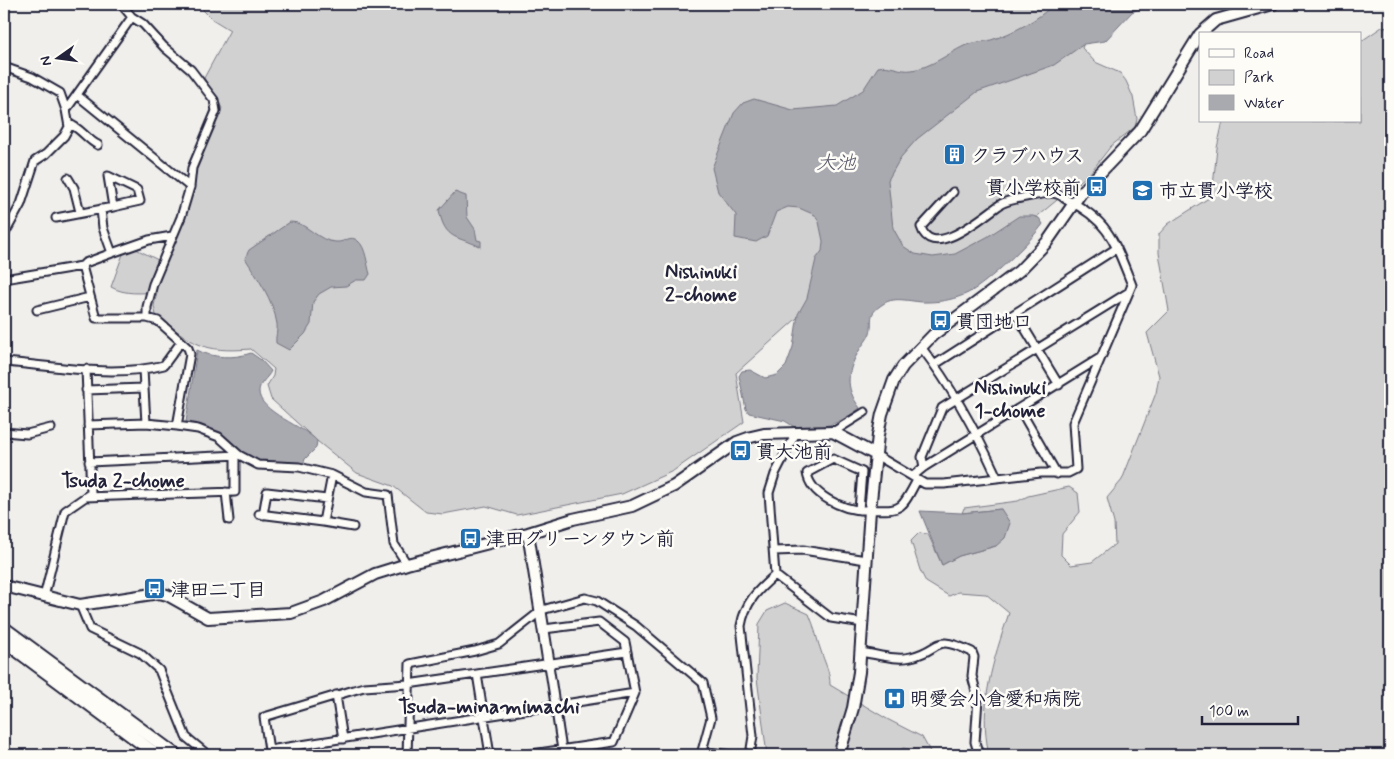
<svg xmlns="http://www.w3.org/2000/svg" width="1394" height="759" font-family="Mynerve,'Klee One',sans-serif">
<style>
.green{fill:#d2d1d1;stroke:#7a7a86}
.water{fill:#a9a9b0;stroke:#737381}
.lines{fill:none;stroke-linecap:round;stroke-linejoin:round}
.street-casing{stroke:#22223b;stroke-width:11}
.secondary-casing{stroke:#22223b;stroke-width:14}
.primary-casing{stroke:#22223b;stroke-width:15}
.street{stroke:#fdfcf7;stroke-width:7}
.secondary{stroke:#fdfcf7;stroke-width:10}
.primary{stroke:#fdfcf7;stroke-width:11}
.labels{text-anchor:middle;stroke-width:5;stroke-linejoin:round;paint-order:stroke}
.poi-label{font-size:19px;font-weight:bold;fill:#22223b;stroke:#fdfcf7;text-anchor:start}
.water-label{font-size:20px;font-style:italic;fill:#58586a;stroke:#fdfcf7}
.neighbourhood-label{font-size:20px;font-weight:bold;fill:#22223b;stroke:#fdfcf7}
.quarter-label{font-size:21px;font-weight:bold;fill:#22223b;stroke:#fdfcf7}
</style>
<rect width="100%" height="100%" fill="#f0efec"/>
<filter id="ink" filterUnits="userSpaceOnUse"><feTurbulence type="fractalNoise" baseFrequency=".02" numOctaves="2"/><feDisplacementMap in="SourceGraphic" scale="10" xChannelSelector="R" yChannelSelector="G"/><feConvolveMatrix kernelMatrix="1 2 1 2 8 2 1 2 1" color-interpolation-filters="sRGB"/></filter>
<g filter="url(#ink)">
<path class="green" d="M203 4H1122L1086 38 1082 48 1095 62 1120 73 1126 81 1133 97 1137 119 1135 127 1111 146 1090 173 1012 237 948 263 866 256 736 373 744 422 673 471 622 494 517 515 486 506 443 514 426 512 393 486 357 473 317 441 271 399 267 386 273 376 274 369 251 349C201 353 194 344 156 315L154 306 157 292C142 293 125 295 111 287L123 254 134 248 164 263 180 221 187 211 194 168 222 108 204 78 230 30 212 19 203 10Z
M1382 27 1390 28V755H989C978 705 993 661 1009 613L986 594 958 592 949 596 926 582 920 570 911 541 919 533 928 534 942 565 959 556 996 546 1001 509 962 513 964 508 1018 501 1028 496 1069 487 1078 493 1080 512 1062 534 1061 555 1071 565 1092 562 1115 544 1114 523 1107 498 1122 480 1156 393 1159 376 1147 333 1169 311 1159 253V234L1168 224 1212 196 1217 148 1223 121H1360V42Z
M785 603 809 614C815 627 817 641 822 654 826 666 830 672 830 685L887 719 922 737 932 755H921L918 751 903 748 894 755H767L757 678 759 624 767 611Z"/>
<path class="water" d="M1054 4H1149L1132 12 1105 41 1084 44 1054 65 977 92 917 139 901 157 888 180 893 228 903 246 915 254 933 257 955 254 987 237 1019 216H1033L1039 218 1043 224C1030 242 988 283 968 293 956 299 941 302 928 302 914 303 895 295 883 304 866 315 874 319 870 333 868 339 863 344 860 349 847 371 844 387 860 408 837 426 824 428 796 428L785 421 749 413 746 409 739 376 742 371 750 370 765 378 777 375 786 366 793 347 798 314 807 298 816 259 822 251 823 241 819 222 815 215 799 208 788 207 776 212 767 236 756 242 735 238 736 215 718 192 712 168 734 113 743 103 754 99 793 110 837 106 863 90 878 67C890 64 900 72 912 70 932 67 947 54 964 46 973 42 982 42 991 40 1013 33 1038 20 1054 4Z
M455 192 466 196 467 217 475 229 477 240 481 241V247C458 236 445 241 439 210Z
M290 222C306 221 318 242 336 242 345 243 350 234 358 241 366 247 367 265 370 274L366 280H356L346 286 331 287 319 294 313 302 311 324 305 334 289 350 276 343C275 336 278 331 277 324 273 299 258 279 245 258L249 250Z
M197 350C212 358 235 359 251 353L261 360 271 371C268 378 259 383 259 391 258 412 306 427 317 441L316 448 305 459 303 465C288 464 267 466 253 460 228 450 215 423 186 422Z
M1001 509 1010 523 1005 538 996 546 959 556 942 565 920 511 962 513Z"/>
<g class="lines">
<defs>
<path id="street" d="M121 4 132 17 143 24 164 47 191 70 214 100 216 111 192 168 190 187 181 217 153 284 147 307V318
M4 67 32 77 60 93 66 110 69 127 64 136 46 154 35 161 21 204 4 235
M77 95 190 187
M66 110 132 17
M69 124C81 128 86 139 98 145
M68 178 74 188 80 212
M56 218 113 207 108 176 137 190 140 201 113 207
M112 253 149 240 172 236
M82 266 85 263 112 253 103 228 101 209
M4 279 82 266 96 318H147L158 321 188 348 190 354 177 426 198 429 219 437 239 455 258 465 299 467 332 475 366 492 388 495 394 544 407 564
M37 310 90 297
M1016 314 1059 385
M921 347C952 387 976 431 997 477
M4 362C54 366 115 378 164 365L181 342
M934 365 1117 248
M143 369 144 388
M86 390 144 388 146 423 88 425
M1019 408 1057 474
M146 423 177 426
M4 432 27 434 51 428
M833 432 865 412
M796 433 775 474 769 493 775 575 831 618 863 623
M876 455 925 484H944L1041 473H1068L1076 469 1073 423 1132 285C1115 243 1109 220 1067 200 1064 198 1061 195 1057 194 1051 191 1007 200 1001 204 988 212 932 263 921 227L953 192
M89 462 239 455
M924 467 922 457 942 408 1129 292
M913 476 924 467 1100 358
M226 492 229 520
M85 497 235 492V455
M859 510 862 472 833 459 807 473C810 495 843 510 863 510 901 509 899 515 917 480
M259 514 323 522 332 475
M263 515 267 492 327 499
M323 522 353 527
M774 551 803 550 866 560
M44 597 65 511 91 493 86 369
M80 605 90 629 140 653 159 670 186 737 208 755
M544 629 599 622 625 642 627 652
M860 652C876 654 896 661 911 657 944 649 931 633 972 652L974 657 972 676 978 699 975 742 979 755
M549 665 562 750
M477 674 490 755
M336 695 343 739
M407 755 410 664 475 651 499 644 542 610 585 598 597 601 636 626 703 683 711 718 702 751 731 755
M525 755 614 742 635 693 627 652 408 684 364 687 264 717 269 750 635 693
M750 755 753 736 741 626C745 602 758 590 775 575"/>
<path id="secondary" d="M1200 34 1216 20 1273 4
M528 533 549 665
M4 586 80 605 159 593 167 595 208 618 291 613 324 601 375 574 407 564 528 533 573 519 632 506 674 486 737 442 751 437 764 434 833 432 876 455
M839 755 853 708 859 672 870 510 878 435 882 414 894 380 903 366 933 335 1019 271 1047 242 1081 193 1140 131 1200 34"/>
<path id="primary" d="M4 628 176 755
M4 641 157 755"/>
</defs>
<use href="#street" class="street-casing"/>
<use href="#secondary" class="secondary-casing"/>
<use href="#primary" class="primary-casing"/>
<use href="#street" class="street"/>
<use href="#secondary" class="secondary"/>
<use href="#primary" class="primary"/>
</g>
</g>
<defs>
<symbol id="building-square" viewBox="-11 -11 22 22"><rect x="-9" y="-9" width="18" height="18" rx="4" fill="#1f6fb2" stroke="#fdfcf7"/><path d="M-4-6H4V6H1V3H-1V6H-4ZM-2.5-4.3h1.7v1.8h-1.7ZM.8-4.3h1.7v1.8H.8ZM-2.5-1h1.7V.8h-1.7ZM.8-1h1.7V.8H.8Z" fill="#fff"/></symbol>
<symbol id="bus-square" viewBox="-11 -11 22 22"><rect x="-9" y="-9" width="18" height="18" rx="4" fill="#1f6fb2" stroke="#fdfcf7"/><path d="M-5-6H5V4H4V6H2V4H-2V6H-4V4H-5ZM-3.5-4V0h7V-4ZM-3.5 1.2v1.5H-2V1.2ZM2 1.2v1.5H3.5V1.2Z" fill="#fff"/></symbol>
<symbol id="school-square" viewBox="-11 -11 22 22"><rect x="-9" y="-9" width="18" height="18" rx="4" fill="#1f6fb2" stroke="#fdfcf7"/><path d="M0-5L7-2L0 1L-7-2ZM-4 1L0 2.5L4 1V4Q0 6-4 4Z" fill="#fff"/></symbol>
<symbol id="hospital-square" viewBox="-11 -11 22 22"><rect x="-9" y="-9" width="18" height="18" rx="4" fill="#1f6fb2" stroke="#fdfcf7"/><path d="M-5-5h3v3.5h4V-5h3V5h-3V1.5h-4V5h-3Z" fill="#fff"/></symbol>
</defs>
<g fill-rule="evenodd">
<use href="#building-square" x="942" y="142" width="25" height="25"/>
<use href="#bus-square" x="1084" y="174" width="25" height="25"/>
<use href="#school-square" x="1130" y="178" width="25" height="25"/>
<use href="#bus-square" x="928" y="308" width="25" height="25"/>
<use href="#bus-square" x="728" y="438" width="25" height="25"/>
<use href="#bus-square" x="458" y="526" width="25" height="25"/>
<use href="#bus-square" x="142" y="576" width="25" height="25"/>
<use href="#hospital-square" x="882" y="686" width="25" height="25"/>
</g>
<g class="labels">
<g class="poi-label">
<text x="971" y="162">クラブハウス</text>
<text x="1081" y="194" text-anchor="end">貫小学校前</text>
<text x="1159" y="197">市立貫小学校</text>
<text x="956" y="328">貫団地口</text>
<text x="756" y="458">貫大池前</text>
<text x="486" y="545">津田グリーンタウン前</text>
<text x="171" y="596">津田二丁目</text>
<text x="910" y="705">明愛会小倉愛和病院</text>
</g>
<g class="water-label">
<text x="836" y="169">大池</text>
</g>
<g class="neighbourhood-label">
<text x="701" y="278">Nishinuki<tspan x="701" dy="23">2-chome</tspan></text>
<text x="1010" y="394">Nishinuki<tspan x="1010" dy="23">1-chome</tspan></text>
<text x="123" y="487">Tsuda 2-chome</text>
</g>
<g class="quarter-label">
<text x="489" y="713">Tsuda-minamimachi</text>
</g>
</g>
<rect width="1394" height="759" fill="none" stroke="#fdfcf7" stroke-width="20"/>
<rect x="10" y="10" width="1374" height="739" fill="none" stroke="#22223b" stroke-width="2" filter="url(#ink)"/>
<rect x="1199" y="32" width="162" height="90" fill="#fdfcf7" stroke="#a5a5ac"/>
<rect x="1209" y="49" width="25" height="8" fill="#fdfcf7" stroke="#a5a5ac"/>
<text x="1244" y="58" font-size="15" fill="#22223b">Road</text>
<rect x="1209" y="70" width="25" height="15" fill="#d2d1d1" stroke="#a5a5ac"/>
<text x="1244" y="82" font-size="15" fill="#22223b">Park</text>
<rect x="1209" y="95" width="25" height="15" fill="#a9a9b0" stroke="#a5a5ac"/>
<text x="1244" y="108" font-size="15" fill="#22223b">Water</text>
<g transform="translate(58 58) rotate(256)" stroke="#fdfcf7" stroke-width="4" paint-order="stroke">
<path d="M0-4L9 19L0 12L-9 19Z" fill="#22223b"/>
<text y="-8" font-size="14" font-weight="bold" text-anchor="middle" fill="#22223b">N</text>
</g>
<path d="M1202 716v8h96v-8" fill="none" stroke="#22223b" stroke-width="2.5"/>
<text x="1209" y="716" font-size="15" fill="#22223b" stroke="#fdfcf7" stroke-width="4" paint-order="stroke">100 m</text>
</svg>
